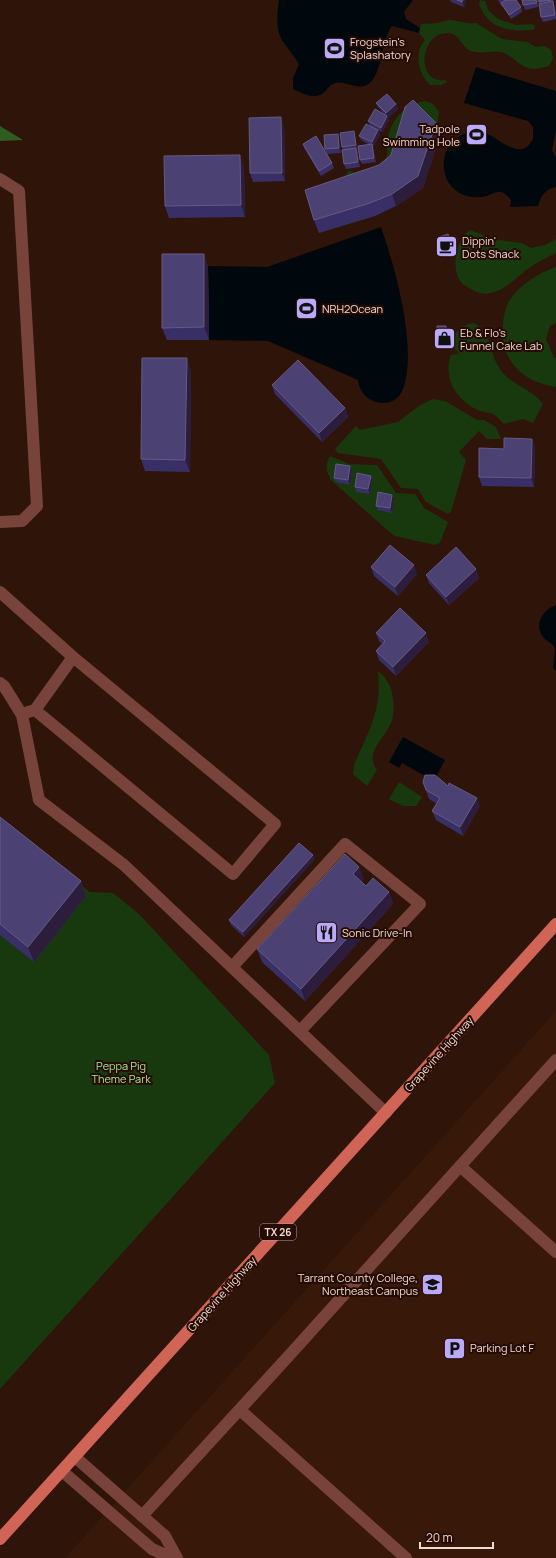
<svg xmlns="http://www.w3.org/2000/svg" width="556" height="1558" font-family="Manrope,sans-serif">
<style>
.built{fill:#381809}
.green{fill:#18390d}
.forest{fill:#2f5c20}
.water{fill:#01080d}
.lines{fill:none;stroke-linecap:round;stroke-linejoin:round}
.lane{stroke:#77433b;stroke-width:12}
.street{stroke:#77433b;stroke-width:12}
.primary{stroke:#d06557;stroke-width:12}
.wall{fill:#392f67}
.shaded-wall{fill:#2d1d3d}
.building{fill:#4c4173;stroke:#665a82}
.labels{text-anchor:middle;stroke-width:4;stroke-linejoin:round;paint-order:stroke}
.shield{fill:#250b03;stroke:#b29d95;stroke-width:1}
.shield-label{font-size:10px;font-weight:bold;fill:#eedbd3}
.poi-label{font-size:11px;fill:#eedbd3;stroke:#250b03;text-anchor:start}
.street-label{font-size:11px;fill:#eedbd3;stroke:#250b03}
.park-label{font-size:11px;fill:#a5e892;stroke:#250b03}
</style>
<rect width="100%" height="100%" fill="#2f1509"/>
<path class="built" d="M556 1011V1558H65Z"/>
<path class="green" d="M480 0 485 1 489 11 498 19 516 25 532 24 535 26V28L533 30C509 32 488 29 479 4Z
M448 20C458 20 467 25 476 23L502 39 527 42 536 47 545 46 551 50 553 58 549 66C544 67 538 69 533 69 521 69 513 55 501 52 491 50 481 55 471 51 461 47 460 33 447 33 420 33 415 84 445 80L447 82 441 85H430C418 73 414 53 425 40L419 33 421 24 438 23Z
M425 101 433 104 439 112 438 122 433 128 417 112C400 129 405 163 387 175 375 183 356 186 343 191L337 189 349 170C363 179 382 173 387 157 388 152 387 146 387 141 391 120 404 104 425 101Z
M470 230 498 240 522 243 531 248 545 245 556 239V253C548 257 539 261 532 266 518 275 507 290 490 293 485 295 480 293 475 291 470 289 464 286 460 281 451 267 456 239 470 230Z
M556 267V323L550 326 546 339 554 358H556V387C523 382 499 360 503 325 503 317 506 307 509 301 519 285 539 273 556 267Z
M474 323C492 333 489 350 498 366 508 385 532 388 543 404L533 423 523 419 504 424C501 421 497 416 493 414 488 412 482 412 478 410 457 401 442 377 451 355L459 354 453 346C454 332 459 326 474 323Z
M433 399 445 401 477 420H484L496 427 501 439H487L479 431 459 452 466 460 451 512 448 514 426 502 418 489 401 488 381 459 338 453 335 449 356 426 360 430 398 422 420 405Z
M330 456 349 464 377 465 396 493 415 494 424 508 448 522 440 543 435 545 395 536 387 530 330 479C326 470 325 465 330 456Z
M378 671C393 681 396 704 392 720 387 738 363 751 377 770L367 786 353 774 354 765C369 730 382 711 378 671Z
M399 782 422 797 416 806H403L389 799Z
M0 821 90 892 113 893 140 915 269 1055 275 1083 0 1389Z"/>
<path class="forest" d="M0 126 23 140 0 141Z"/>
<path class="water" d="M279 0H413L404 12 406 19 420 28 419 33 392 26C380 42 383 76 367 85 356 91 342 78 331 85 328 87 326 92 322 94 312 99 303 94 293 89V78L299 64C294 56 289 50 284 43 275 31 277 14 279 0Z
M476 67 556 91V131L552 150 556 157V187C545 189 541 196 538 206L510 207 511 200C508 197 505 193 501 192 496 191 492 194 487 196 475 199 462 197 453 188 448 183 445 177 444 169 441 147 460 128 483 132 498 136 520 164 533 139V127L528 121 464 103Z
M381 227C395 267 418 348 403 389 395 412 360 405 358 380L268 341 209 340 208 266 267 267Z
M556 605V671L553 668 555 649C553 643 548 642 544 638 533 626 542 610 556 605Z
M403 737 445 760 434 781 402 763 399 768 389 762Z"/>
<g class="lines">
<path class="lane" d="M0 179 19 191 37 506 22 521 0 522
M0 592 73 657 275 824 233 874 35 710
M0 683 4 686 22 715 39 800 124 865 386 1113
M28 712 35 710 73 657
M232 967 345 844 420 904 300 1031
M460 1166 556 1252
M240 1410 406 1558
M142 1516 285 1360 556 1060"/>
<path class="street" d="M75 1457 165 1536 177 1558
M62 1471 152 1549 172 1558"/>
<path class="primary" d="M0 1539 556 924"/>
</g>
<path class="wall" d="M450 0H466L464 7 451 2Z
M498 0H516L521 7 522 12 511 19 503 6 502 7Z
M537 0 538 7 525 10 523 5Z
M538 0H553L556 14V19L543 22 541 17Z
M376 103 396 104 398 109 388 118 389 120 382 132 370 126 368 121 384 114 378 107Z
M284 126 285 181 253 182 250 173Z
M378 130 380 135 373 147 376 162 362 164 360 160 368 144 361 140 359 136Z
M354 131 355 136 357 150 360 167 346 169 344 164 343 150 342 147Z
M338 134 339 139 341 153 327 154 325 149Z
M440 135 423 188 396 206 375 216 319 233 314 220 379 165Z
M303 144 332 163 334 168 321 176 304 148Z
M244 167 245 217 169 218 165 206Z
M448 234 454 253 445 256 444 252Z
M208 266 209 340H167L162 328Z
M446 326 448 330 449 347H440L438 342Z
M191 371 190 472 145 471 141 459Z
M272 385 345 408 348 417 322 442 275 394Z
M532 439 535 448 534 487 482 486 479 477 504 449Z
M352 471 350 485 336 482 334 478Z
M372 480 370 494 356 492 355 487Z
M394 499 392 513 378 510 376 506Z
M371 567 417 574 398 596 374 576Z
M476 569 479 578 449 605 429 583 426 575Z
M376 633 429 642 396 676 379 660 376 651 383 644 379 641Z
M423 782 448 786 480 806 463 836 436 820 432 811 437 804 429 799Z
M0 817 81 881 86 896 34 962 0 935Z
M315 859 244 937 231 925 229 920Z
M364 879 361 882 366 886 389 892 393 904 305 1001 262 962 257 949Z"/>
<path class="shaded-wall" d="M463 0H466L464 7 462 2Z
M396 104 398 109 388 118 389 120 382 132 381 128 387 116 386 113Z
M281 117 284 126 285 181 282 173Z
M436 123 440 135 423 188 396 206 392 194Z
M378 130 380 135 373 147 372 142Z
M338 134 339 139 341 153 339 148Z
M372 144 373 148 376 162 374 158Z
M356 148 358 153 360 167 358 162Z
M240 155 244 167 245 217 241 205Z
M204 254 208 266 209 340 204 327Z
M446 326 448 330 449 347 447 342Z
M187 358 191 371 190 472 185 460Z
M345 408 348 417 322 442 319 433Z
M532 439 535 448 534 487 531 478Z
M350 466 352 471 350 485 348 480Z
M371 476 372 480 370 494 368 489Z
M392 495 394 499 392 513 390 508Z
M414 565 417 574 398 596 395 587Z
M476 569 479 578 449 605 446 597Z
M426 633 429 642 396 676 393 667Z
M477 798 480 806 463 836 460 827Z
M313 855 315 859 244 937 243 932Z
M359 867 364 879 357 887 353 874Z
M81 881 86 896 34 962 28 947Z
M389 892 393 904 305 1001 301 989Z"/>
<path class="building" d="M457 0H463L462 2Z
M506 0H516L521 7 509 15 501 3Z
M522 0H536L537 3 523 5Z
M538 0H551L539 2Z
M553 1 555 15 541 17 539 4Z
M387 94 396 104 386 113 376 103Z
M413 100 436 123 418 176 392 194 370 203 314 220 305 190 379 165 391 155 405 107Z
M375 109 387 116 381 128 368 121Z
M281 117 282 173H250L249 118Z
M366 124 378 130 372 142 359 136Z
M354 131 356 145 342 147 340 133Z
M338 134 339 148 325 149 324 135Z
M316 136 332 163 319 171 303 144Z
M372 144 374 158 360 160 358 146Z
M356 148 358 162 344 164 342 150Z
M240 155 241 205 165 206 164 156Z
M448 234 453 249 444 252 439 237Z
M162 254H204V327L162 328Z
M437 326H446L447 342H438Z
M142 358H187L185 460 141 459Z
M298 360 345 408 319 433 272 385Z
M504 438 532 439 531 478 479 477V448L504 449Z
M336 464 350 466 348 480 334 478Z
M357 473 371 476 368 489 355 487Z
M378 492 392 495 390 508 376 506Z
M390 545 414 565 395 587 371 567Z
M456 547 476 569 446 597 426 575Z
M400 608 426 633 393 667 376 651 385 641 376 633Z
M425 775H435L448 786 449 783 477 798 460 827 432 811 440 798 426 790 423 782Z
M0 817 81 881 28 947 0 924Z
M299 843 313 855 243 932 229 920Z
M345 854 359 867 353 874 366 886 373 878 389 892 301 989 257 949Z"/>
<defs>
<symbol id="stadium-square" viewBox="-11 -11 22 22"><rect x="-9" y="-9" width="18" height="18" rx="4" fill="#baaaf7" stroke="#250b03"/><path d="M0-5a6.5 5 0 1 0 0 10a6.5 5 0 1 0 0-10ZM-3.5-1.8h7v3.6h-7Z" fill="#111"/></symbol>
<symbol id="cafe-square" viewBox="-11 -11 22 22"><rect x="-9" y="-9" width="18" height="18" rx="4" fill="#baaaf7" stroke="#250b03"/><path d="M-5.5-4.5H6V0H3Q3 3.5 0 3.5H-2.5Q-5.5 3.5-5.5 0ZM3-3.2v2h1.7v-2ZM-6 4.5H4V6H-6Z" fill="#111"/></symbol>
<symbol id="shop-square" viewBox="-11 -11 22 22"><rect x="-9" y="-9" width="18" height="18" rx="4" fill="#baaaf7" stroke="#250b03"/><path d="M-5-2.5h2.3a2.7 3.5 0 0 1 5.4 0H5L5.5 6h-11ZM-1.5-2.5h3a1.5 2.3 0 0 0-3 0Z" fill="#111"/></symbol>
<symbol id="restaurant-square" viewBox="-11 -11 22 22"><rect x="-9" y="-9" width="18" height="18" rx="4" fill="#baaaf7" stroke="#250b03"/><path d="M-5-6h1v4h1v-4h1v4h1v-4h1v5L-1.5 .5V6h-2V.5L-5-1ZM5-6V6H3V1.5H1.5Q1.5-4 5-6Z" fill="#111"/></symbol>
<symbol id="university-square" viewBox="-11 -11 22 22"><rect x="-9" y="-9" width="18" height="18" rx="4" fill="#baaaf7" stroke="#250b03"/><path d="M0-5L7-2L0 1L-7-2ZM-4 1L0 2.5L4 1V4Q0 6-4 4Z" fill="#111"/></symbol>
<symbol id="parking-square" viewBox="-11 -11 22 22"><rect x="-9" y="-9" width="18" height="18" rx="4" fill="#baaaf7" stroke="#250b03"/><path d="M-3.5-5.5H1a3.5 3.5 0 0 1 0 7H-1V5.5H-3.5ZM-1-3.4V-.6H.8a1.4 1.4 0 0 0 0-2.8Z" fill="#111"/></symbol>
</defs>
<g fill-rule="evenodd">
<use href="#stadium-square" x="322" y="36" width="25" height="25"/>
<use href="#stadium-square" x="464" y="122" width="25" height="25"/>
<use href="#cafe-square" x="434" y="234" width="25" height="25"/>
<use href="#stadium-square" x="294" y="296" width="25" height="25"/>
<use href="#shop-square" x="432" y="326" width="25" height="25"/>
<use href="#restaurant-square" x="314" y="920" width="25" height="25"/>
<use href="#university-square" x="420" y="1272" width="25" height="25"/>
<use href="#parking-square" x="442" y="1336" width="25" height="25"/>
</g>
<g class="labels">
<rect class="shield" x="260" y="1224" width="36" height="16" rx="3"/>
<g class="shield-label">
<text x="278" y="1236">TX 26</text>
</g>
<g class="poi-label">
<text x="350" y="46">Frogstein's<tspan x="350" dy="13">Splashatory</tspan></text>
<text x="460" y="133" text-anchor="end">Tadpole<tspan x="460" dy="13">Swimming Hole</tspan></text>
<text x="462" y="245">Dippin'<tspan x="462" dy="13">Dots Shack</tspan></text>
<text x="322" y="313">NRH2Ocean</text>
<text x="460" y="337">Eb &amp; Flo's<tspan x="460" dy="13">Funnel Cake Lab</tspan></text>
<text x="342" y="937">Sonic Drive-In</text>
<text x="418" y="1282" text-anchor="end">Tarrant County College,<tspan x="418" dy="13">Northeast Campus</tspan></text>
<text x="470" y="1352">Parking Lot F</text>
</g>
<g class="street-label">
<text transform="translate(439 1054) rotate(-48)" y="4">Grapevine Highway</text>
<text transform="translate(222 1294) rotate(-48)" y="4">Grapevine Highway</text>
</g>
<g class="park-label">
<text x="121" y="1070">Peppa Pig<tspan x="121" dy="13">Theme Park</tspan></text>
</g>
</g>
<path d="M420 1542v6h73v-6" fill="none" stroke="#eedbd3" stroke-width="2"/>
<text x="426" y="1542" font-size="12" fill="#eedbd3" stroke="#250b03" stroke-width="3" paint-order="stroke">20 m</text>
</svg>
